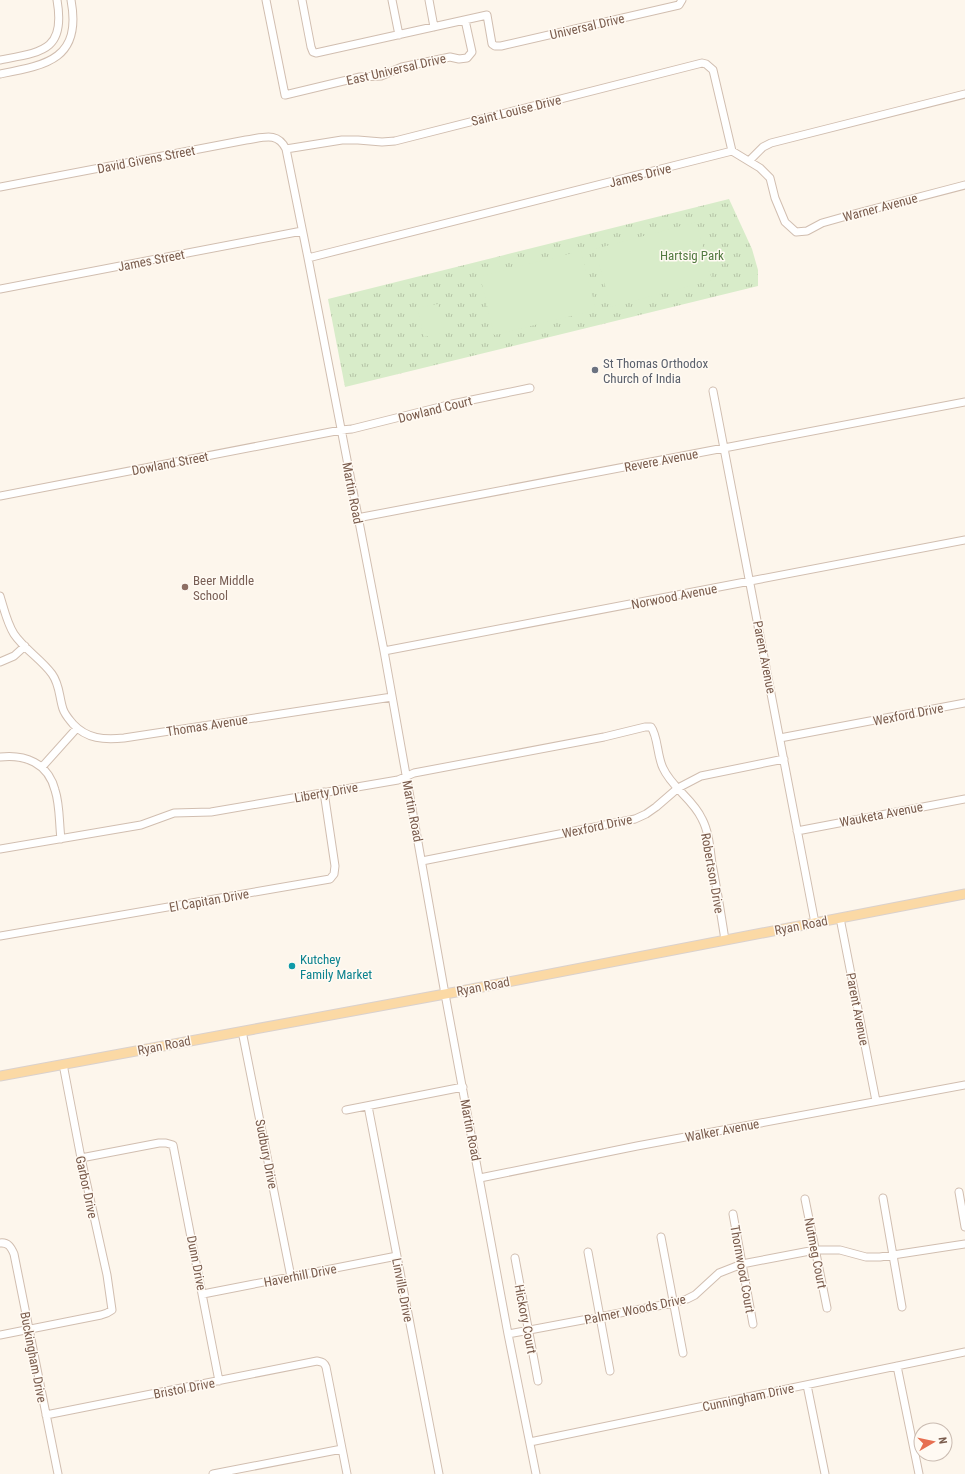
<svg xmlns="http://www.w3.org/2000/svg" width="965" height="1474" font-family="'Roboto Condensed',sans-serif">
<style>
.park{fill:url(#park-tufts)}
.garden{fill:#d8ecc9}
.lines{fill:none;stroke-linecap:round;stroke-linejoin:round}
.minor-casing{stroke:#d1beb0;stroke-width:9}
.major-casing{stroke:#dad1cd;stroke-width:11}
.minor{stroke:#fff;stroke-width:7}
.major{stroke:#fbd9a5;stroke-width:9}
.worship-dot{fill:#6b7280;stroke:#fffaf3;stroke-width:1.5}
.education-dot{fill:#8d6e63;stroke:#fffaf3;stroke-width:1.5}
.culture-dot{fill:#0f9aa8;stroke:#fffaf3;stroke-width:1.5}
.labels{text-anchor:middle;stroke-width:3;stroke-linejoin:round;paint-order:stroke}
.street-label{font-size:13px;fill:#7a5c4d;stroke:#fffaf3}
.park-label{font-size:13px;fill:#537a41;stroke:#fffaf3}
.worship-label{font-size:13px;fill:#5b616d;stroke:#fffaf3;text-anchor:start}
.education-label{font-size:13px;fill:#785e54;stroke:#fffaf3;text-anchor:start}
.culture-label{font-size:13px;fill:#0d838f;stroke:#fffaf3;text-anchor:start}
</style>
<defs>
<pattern id="park-tufts" width="24" height="20" patternUnits="userSpaceOnUse"><rect width="24" height="20" fill="#d8ecc9"/><path d="M3 7l-1-3M5 7V3M7 7l1-3M15 17l-1-3M17 17v-4M19 17l1-3" fill="none" stroke="#b4c2a5"/></pattern>
</defs>
<rect width="100%" height="100%" fill="#fdf6ec"/>
<path class="park" d="M729 199 752 249 758 270V286L345 387 328 299Z"/>
<path class="garden" d="M696 222 712 280 611 307 595 249Z
M581 251 596 310 494 335 480 276Z
M438 304 444 332 424 337 417 308Z"/>
<g class="lines">
<defs>
<path id="minor" d="M266 0 285 95 360 77 381 76 402 67 450 57 459 59 467 58 472 52 465 20
M302 0 311 47 313 52 316 53 487 15 492 44 495 46H501L679 5 682 0
M392 0 399 35
M429 0 434 27
M0 60C42 52 66 51 57 0
M0 74C47 65 82 59 71 0
M286 149 342 140H358L382 142 395 141 702 63 706 64 713 70 732 151
M749 161 763 147 771 143 965 94
M0 187 246 140C263 138 277 131 286 149L308 258 384 651 445 994 508 1334 536 1474
M308 258 732 151 760 168 770 178 775 198 785 222 796 232 807 231 822 223 854 214 965 185
M0 289 302 231
M713 391 815 923
M0 496 341 430 352 429 452 404 530 388
M357 518 965 402
M0 596C4 609 7 623 14 634 24 649 41 659 52 674 60 685 59 697 63 709 65 715 69 719 73 724 87 739 104 740 124 738L392 697
M384 651 965 540
M0 662 14 656 25 646
M780 738 965 703
M0 757C25 754 48 763 55 790 60 805 59 823 61 839
M42 767 77 728
M797 831 965 799
M0 849 141 825 174 813 211 812 398 780 414 773 604 737 645 727H651C658 736 657 756 663 768 672 788 693 799 702 819 709 832 710 849 712 864 717 889 721 914 725 940
M422 861 635 819 646 814 656 807 678 788 701 776 784 759
M840 918 876 1101
M0 936 330 879 334 874 335 866 324 792
M242 1031 291 1277
M368 1106 439 1474
M346 1110 463 1087
M81 1158 159 1143H166L173 1145 219 1381
M480 1178 637 1146 965 1085
M959 1192 965 1227
M883 1198 902 1307
M805 1199 827 1308
M733 1214 753 1324
M661 1237 683 1353
M0 1243C8 1242 11 1247 14 1254L58 1474
M588 1252 610 1371
M515 1258 538 1381
M203 1294 397 1256
M508 1334 673 1303 687 1299 695 1295 719 1273 742 1264 815 1250H840L866 1257H880L965 1244
M0 1335 101 1315 107 1313 112 1310 107 1275 81 1158 63 1064
M897 1366 919 1474
M807 1385 825 1474
M46 1415 317 1361C322 1362 324 1362 326 1367L347 1474
M530 1442 965 1352
M213 1474 342 1449"/>
<path id="major" d="M0 1076 456 992 965 894"/>
</defs>
<use href="#minor" class="minor-casing"/>
<use href="#major" class="major-casing"/>
<use href="#minor" class="minor"/>
<use href="#major" class="major"/>
</g>
<circle class="worship-dot" cx="595" cy="370" r="4"/>
<circle class="education-dot" cx="185" cy="587" r="4"/>
<circle class="culture-dot" cx="292" cy="966" r="4"/>
<g class="labels">
<g class="street-label">
<text transform="translate(587 26) rotate(-13)" y="5">Universal Drive</text>
<text transform="translate(396 69) rotate(-13)" y="5">East Universal Drive</text>
<text transform="translate(516 110) rotate(-14)" y="5">Saint Louise Drive</text>
<text transform="translate(146 159) rotate(-11)" y="5">David Givens Street</text>
<text transform="translate(640 175) rotate(-14)" y="5">James Drive</text>
<text transform="translate(880 207) rotate(-15)" y="5">Warner Avenue</text>
<text transform="translate(151 260) rotate(-11)" y="5">James Street</text>
<text transform="translate(435 409) rotate(-14)" y="5">Dowland Court</text>
<text transform="translate(661 460) rotate(-11)" y="5">Revere Avenue</text>
<text transform="translate(170 463) rotate(-11)" y="5">Dowland Street</text>
<text transform="translate(353 493) rotate(79)" y="5">Martin Road</text>
<text transform="translate(674 596) rotate(-11)" y="5">Norwood Avenue</text>
<text transform="translate(765 657) rotate(79)" y="5">Parent Avenue</text>
<text transform="translate(908 714) rotate(-11)" y="5">Wexford Drive</text>
<text transform="translate(207 725) rotate(-9)" y="5">Thomas Avenue</text>
<text transform="translate(326 792) rotate(-10)" y="5">Liberty Drive</text>
<text transform="translate(413 811) rotate(79)" y="5">Martin Road</text>
<text transform="translate(881 814) rotate(-11)" y="5">Wauketa Avenue</text>
<text transform="translate(597 826) rotate(-12)" y="5">Wexford Drive</text>
<text transform="translate(713 873) rotate(80)" y="5">Robertson Drive</text>
<text transform="translate(209 900) rotate(-10)" y="5">El Capitan Drive</text>
<text transform="translate(801 925) rotate(-11)" y="5">Ryan Road</text>
<text transform="translate(483 986) rotate(-11)" y="5">Ryan Road</text>
<text transform="translate(858 1009) rotate(79)" y="5">Parent Avenue</text>
<text transform="translate(164 1045) rotate(-11)" y="5">Ryan Road</text>
<text transform="translate(471 1130) rotate(79)" y="5">Martin Road</text>
<text transform="translate(722 1130) rotate(-11)" y="5">Walker Avenue</text>
<text transform="translate(267 1154) rotate(79)" y="5">Sudbury Drive</text>
<text transform="translate(87 1187) rotate(78)" y="5">Garbor Drive</text>
<text transform="translate(816 1253) rotate(79)" y="5">Nutmeg Court</text>
<text transform="translate(197 1263) rotate(79)" y="5">Dunn Drive</text>
<text transform="translate(743 1269) rotate(80)" y="5">Thornwood Court</text>
<text transform="translate(300 1275) rotate(-11)" y="5">Haverhill Drive</text>
<text transform="translate(403 1290) rotate(79)" y="5">Linville Drive</text>
<text transform="translate(635 1309) rotate(-12)" y="5">Palmer Woods Drive</text>
<text transform="translate(526 1319) rotate(79)" y="5">Hickory Court</text>
<text transform="translate(34 1357) rotate(79)" y="5">Buckingham Drive</text>
<text transform="translate(184 1388) rotate(-11)" y="5">Bristol Drive</text>
<text transform="translate(748 1397) rotate(-12)" y="5">Cunningham Drive</text>
</g>
<g class="park-label">
<text x="692" y="260">Hartsig Park</text>
</g>
<g class="worship-label">
<text x="603" y="368">St Thomas Orthodox<tspan x="603" dy="15">Church of India</tspan></text>
</g>
<g class="education-label">
<text x="193" y="585">Beer Middle<tspan x="193" dy="15">School</tspan></text>
</g>
<g class="culture-label">
<text x="300" y="964">Kutchey<tspan x="300" dy="15">Family Market</tspan></text>
</g>
</g>
<g transform="translate(933 1442) rotate(81)"><circle r="19" fill="#fffaf3" stroke="#cabbb1"/>
<path d="M0-3L7 15L0 10L-7 15Z" fill="#e76f51"/>
<text y="-6" font-size="11" font-weight="bold" text-anchor="middle" fill="#7a5c4d">N</text>
</g>
</svg>
